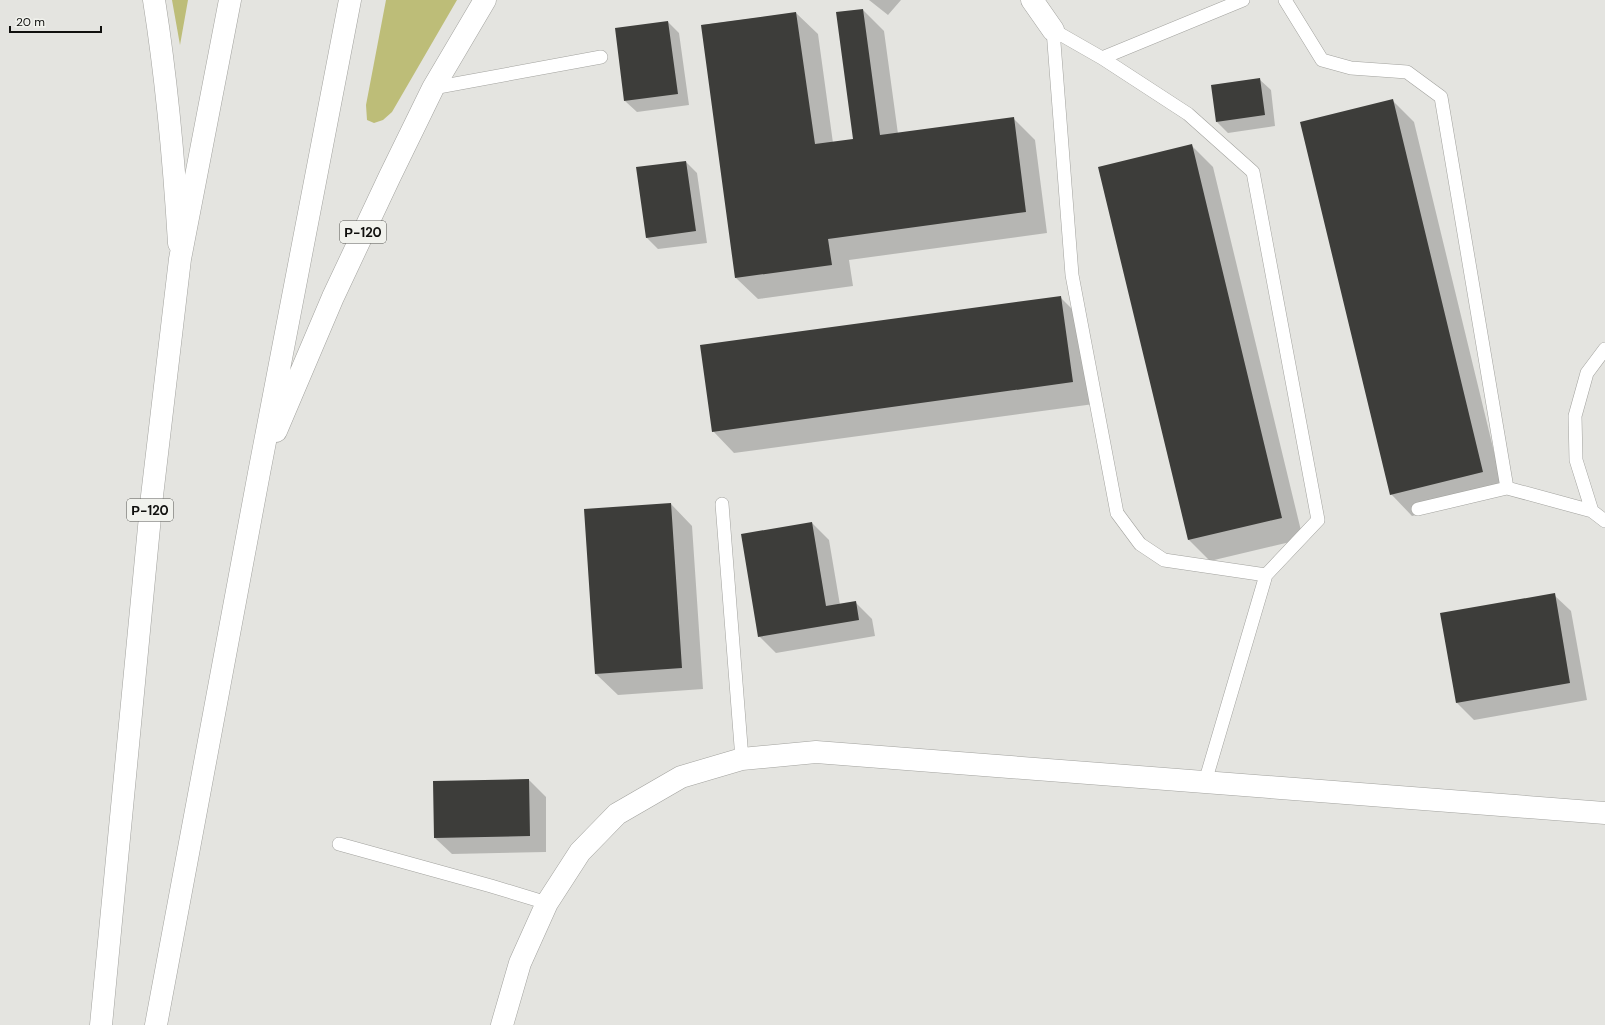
<svg xmlns="http://www.w3.org/2000/svg" width="1605" height="1025" font-family="'DM Sans',sans-serif">
<style>
.green{fill:#bdbd78}
.shadow{fill:#0003}
.building{fill:#3d3d3a}
.lines{fill:none;stroke-linecap:round;stroke-linejoin:round}
.service-casing{stroke:#a2a29e;stroke-width:14}
.minor-casing{stroke:#a2a29e;stroke-width:23}
.primary-casing{stroke:#a2a29e;stroke-width:23}
.trunk-casing{stroke:#a2a29e;stroke-width:23}
.service{stroke:#fff;stroke-width:13}
.minor{stroke:#fff;stroke-width:22}
.primary{stroke:#fff;stroke-width:22}
.trunk{stroke:#fff;stroke-width:22}
.labels{text-anchor:middle;stroke-width:4;stroke-linejoin:round;paint-order:stroke}
.shield{fill:#f1f2ed;stroke:#545451;stroke-width:1}
.shield-label{font-size:13px;font-weight:bold;fill:#10100e}
</style>
<rect width="100%" height="100%" fill="#e4e4e0"/>
<path class="green" d="M172 0H188L180 45Z
M386 0H457L392 112 383 120 374 123 367 120 366 105Z"/>
<path class="shadow" d="M869 0H901L888 15Z
M863 10 884 31 898 134 1013 118 1035 140 1047 233 849 260 853 286 758 299 736 278 702 25 796 13 818 34 833 143 854 140Z
M668 22 679 33 689 105 637 112 625 101Z
M1259 79 1271 90 1275 126 1228 133 1217 122Z
M1392 100 1414 122 1504 493 1412 516 1391 494Z
M1191 145 1213 167 1303 539 1210 561 1189 540 1099 168Z
M686 162 697 173 707 243 658 249 647 238Z
M1060 297 1082 319 1094 404 734 453 713 431Z
M671 504 692 526 703 689 618 695 596 674Z
M812 523 829 540 840 605 855 602 872 619 875 636 776 653 759 636Z
M1554 595 1571 611 1587 700 1474 720 1457 703 1441 614Z
M529 780 546 797V852L452 854 435 838Z"/>
<path class="building" d="M863 9 880 135 1014 117 1026 212 828 239 832 265 735 278 701 25 796 12 815 144 853 139 836 12Z
M668 21 678 94 624 101 615 28Z
M1260 78 1265 115 1216 122 1211 85Z
M1393 99 1483 472 1390 495 1300 122Z
M1192 144 1282 518 1188 540 1098 167Z
M686 161 696 231 646 238 636 167Z
M1061 296 1073 382 712 432 700 345Z
M671 503 682 668 595 674 584 509Z
M812 522 826 606 856 601 859 620 758 637 741 534Z
M1555 593 1570 683 1456 703 1440 613Z
M529 779 530 836 434 838 433 781Z"/>
<g class="lines">
<defs>
<path id="service" d="M1285 0 1322 60 1351 68 1407 72 1441 97 1507 488
M1053 30 1102 58 1188 114 1253 172 1318 520 1266 575 1205 782
M1053 30 1072 275 1117 513 1140 544 1164 560 1266 575
M1102 58 1243 0
M433 88 601 57
M722 504 742 759
M1418 509 1507 488 1592 511 1605 521
M1592 511 1576 460 1575 416 1587 373 1605 349
M339 844 491 886 547 903"/>
<path id="minor" d="M1032 0 1053 30
M502 1025 520 963 547 903 580 852 617 814 681 777 742 759 816 752 1605 813"/>
<path id="primary" d="M154 0C167 82 174 161 179 243"/>
<path id="trunk" d="M276 431 333 297 390 176 433 88 485 0
M101 1025 152 496 180 259 230 0
M156 1025 259 473 350 0"/>
</defs>
<use href="#service" class="service-casing"/>
<use href="#minor" class="minor-casing"/>
<use href="#primary" class="primary-casing"/>
<use href="#trunk" class="trunk-casing"/>
<use href="#service" class="service"/>
<use href="#minor" class="minor"/>
<use href="#primary" class="primary"/>
<use href="#trunk" class="trunk"/>
</g>
<g class="labels">
<g class="shield">
<rect x="340" y="221" width="46" height="22" rx="3"/>
<rect x="127" y="499" width="46" height="22" rx="3"/>
</g>
<g class="shield-label">
<text x="363" y="237">Р-120</text>
<text x="150" y="515">Р-120</text>
</g>
</g>
<path d="M10 26v6h91v-6" fill="none" stroke="#10100e" stroke-width="2"/>
<text x="16" y="26" font-size="12" fill="#10100e" stroke="#f1f2ed" stroke-width="3" paint-order="stroke">20 m</text>
</svg>
